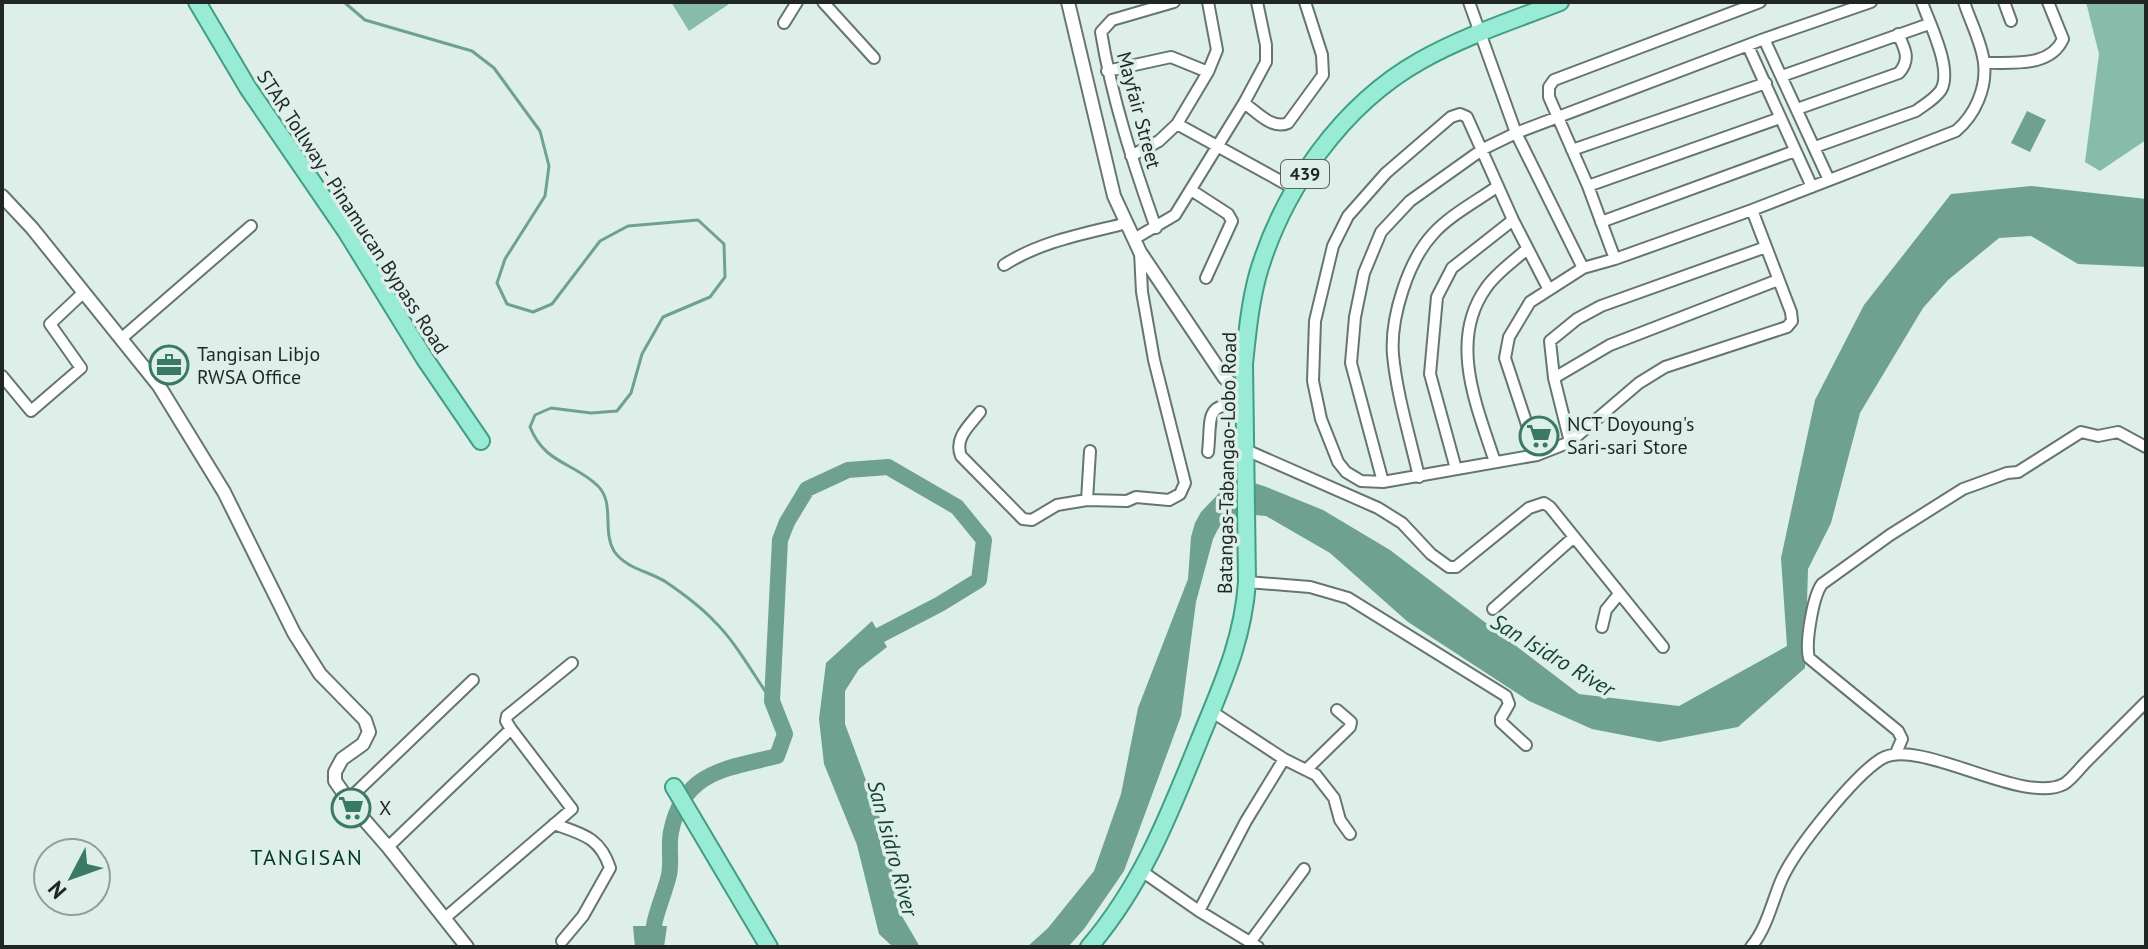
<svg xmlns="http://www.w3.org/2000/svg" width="2148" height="949" font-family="'PT Sans',sans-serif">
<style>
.forest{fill:#88bcaa}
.water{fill:#6ea190}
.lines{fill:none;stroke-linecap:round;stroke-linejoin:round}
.stream{stroke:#6ea190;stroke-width:3}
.river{stroke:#6ea190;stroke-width:16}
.minor-casing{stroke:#667570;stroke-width:14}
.tertiary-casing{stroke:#667570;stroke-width:16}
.primary-casing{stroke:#419e84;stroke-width:20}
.minor{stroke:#fff;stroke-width:10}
.tertiary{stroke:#fff;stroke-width:12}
.primary{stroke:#98ebd4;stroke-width:16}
.labels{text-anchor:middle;stroke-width:7;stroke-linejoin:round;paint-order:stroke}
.shield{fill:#ddefe8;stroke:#58625e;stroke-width:2}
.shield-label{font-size:18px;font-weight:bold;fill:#1f2623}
.street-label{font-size:20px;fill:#1f2623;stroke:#ddefe8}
.poi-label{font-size:20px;fill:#1f2623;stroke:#ddefe8;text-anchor:start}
.water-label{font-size:22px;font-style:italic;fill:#154235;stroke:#ddefe8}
.neighbourhood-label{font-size:22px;letter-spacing:2px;fill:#00392b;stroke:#ddefe8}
</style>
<rect width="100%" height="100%" fill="#ddefe8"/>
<path class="forest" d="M671 2H732L689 31Z
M2086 2H2146V140L2100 171 2085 162 2099 54Z"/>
<path class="water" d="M2027 111 2046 120 2030 152 2011 143Z
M2031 186 2146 199V267L2078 264 2031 236 1999 238 1948 280 1923 308 1860 413 1831 523 1808 569 1805 668 1738 727 1659 742 1592 729 1529 701 1408 622 1330 553 1266 516 1255 515 1230 519 1218 529 1213 539 1196 602 1181 716 1124 871 1084 929 1068 947H1027L1048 928 1094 871 1121 794 1138 708 1188 579 1191 537 1195 523 1201 512 1223 489 1254 483 1264 486 1323 510 1390 550 1579 694 1679 706 1787 646 1781 558 1815 400 1864 305 1951 194Z
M872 621 887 647 859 669 845 691V724L887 837 899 911 920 947H893L879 934 857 845 824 764 819 719 826 663Z
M633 926H667L664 947H635Z"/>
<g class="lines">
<path class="stream" d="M344 2 365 20 472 51 494 68 540 131 549 166 545 196 505 259 497 283 507 304 533 312 552 304 600 241 628 226 698 220 724 244 725 277 710 297 663 317 642 354 631 393 617 411 591 413 551 408 535 415 530 427C545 464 573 462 598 486 615 503 602 531 614 551 626 569 649 571 666 582 682 593 701 607 714 621 736 642 754 676 772 701"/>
<path class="river" d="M653 947C650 922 663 900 669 875 672 861 668 846 671 832 683 771 726 769 777 756L785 734 772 701 780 540 787 522 807 489 848 470 888 467 957 507 984 540 979 580 940 604 863 644"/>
<defs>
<path id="minor" d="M823 2 874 58
M1469 2 1516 133 1583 268
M2004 2 2011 21
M784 23 797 2
M1764 39 1829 180
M1748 46 1812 187
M1985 63C2012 62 2050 68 2063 39L2048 2
M1107 71 1171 57 1208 72
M1782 76 1929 24
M1244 103C1257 112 1272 130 1288 123L1323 75 1322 55 1305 2
M1797 109 1899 73C1911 59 1905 49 1898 34
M1177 124 1295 189
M1815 147 1916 111C1924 105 1935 99 1941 90 1953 69 1929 23 1922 2
M1572 150 1766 83
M1131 156 1159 141 1177 124 1208 72 1217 50 1208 2
M1588 186 1780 118
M1191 190 1228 214 1232 221 1206 278
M1601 222 1795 151
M1156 228C1133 163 1112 99 1101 32L1112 20 1174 2
M1134 239 1175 215 1244 103 1266 62V45L1257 2
M1615 259 1588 186 1549 97V87L1554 80 1760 2
M1004 265C1041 241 1084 234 1127 223
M1548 288 1513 220 1467 117 1460 114 1451 117 1386 173 1348 216 1333 246 1315 321 1313 381 1321 419 1338 462 1346 472 1361 481 1383 482 1537 455 1570 442 1639 383 1665 367 1787 327 1792 321 1791 312 1752 210
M122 338 251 226
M2 376 31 411 81 368 50 324 84 292
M1554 378 1610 345 1778 280
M980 412C969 426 954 438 961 456L1023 519 1032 520 1057 505 1087 500 1127 501 1136 497 1169 500 1180 494 1185 483 1154 360 1142 292 1140 252
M1570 442 1554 378 1550 341 1577 319 1601 306 1766 247
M1246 450 1378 508 1402 523 1431 554 1449 567H1456L1529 508 1544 503 1550 507 1663 647
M1208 452C1212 416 1203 403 1245 404
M1537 455 1505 358 1509 337 1530 302 1583 268 1615 259 1752 210 1956 131C1975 115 1987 88 1984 63 1982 43 1970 21 1964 2
M1495 462C1477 407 1448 341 1486 288 1496 273 1514 261 1527 249
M1456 469 1430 374 1437 297 1452 268 1513 220
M1419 477C1410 437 1397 396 1393 355 1390 318 1408 261 1433 234 1450 215 1477 201 1498 186
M1383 482 1351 363 1355 317 1364 273 1381 232 1410 201 1483 149 1516 133 1764 39 1871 2
M1087 500 1090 451
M1247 582 1310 587 1348 598 1506 696 1509 704 1501 718V722L1526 745
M1493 609 1574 537
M1602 627 1606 610 1619 594
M1211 711 1284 759 1316 775 1334 798 1340 820 1350 834
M511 729 506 721 507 716 572 663
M1896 753 1902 739 1898 731 1809 658C1805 643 1813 596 1822 584L1890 535 1963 489 2007 473 2018 472 2081 432 2098 436 2118 432 2146 447
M1306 770 1350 727 1351 722 1337 710
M348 800 473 680
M554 824C582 834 600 837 610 868L583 916 562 941
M388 847 511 729 572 809 445 918
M1143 872 1199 911 1258 947
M1199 911 1246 821 1284 759
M1251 941 1304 869
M1751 947C1767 928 1772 902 1781 881 1794 850 1854 776 1881 759 1919 736 2022 806 2064 784 2072 779 2079 769 2086 762 2106 742 2126 722 2146 702"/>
<path id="tertiary" d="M1068 2 1114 196 1140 252 1224 377 1233 386 1245 391
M2 196 32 228 159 386 224 492 294 633 320 674 365 720 369 732 363 744 342 759 335 772V781L354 808 388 847 467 947"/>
<path id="primary" d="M197 2 248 88 346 231 425 359 481 441
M674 787 769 947
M1089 947C1142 885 1169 815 1199 741 1221 687 1243 641 1247 582L1244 364C1247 335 1250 303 1258 274 1283 189 1342 105 1420 61 1464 36 1514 20 1560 2"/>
</defs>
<use href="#minor" class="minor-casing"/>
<use href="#tertiary" class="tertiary-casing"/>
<use href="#primary" class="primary-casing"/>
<use href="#minor" class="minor"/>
<use href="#tertiary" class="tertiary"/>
<use href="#primary" class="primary"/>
</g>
<defs>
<symbol id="office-ring" viewBox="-11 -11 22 22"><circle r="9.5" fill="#ddefe8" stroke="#3a7965" stroke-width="1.5"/><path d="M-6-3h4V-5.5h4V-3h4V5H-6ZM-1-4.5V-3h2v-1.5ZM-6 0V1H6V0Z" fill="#3a7965"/></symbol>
<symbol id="supermarket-ring" viewBox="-11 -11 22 22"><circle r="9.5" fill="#ddefe8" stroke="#3a7965" stroke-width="1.5"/><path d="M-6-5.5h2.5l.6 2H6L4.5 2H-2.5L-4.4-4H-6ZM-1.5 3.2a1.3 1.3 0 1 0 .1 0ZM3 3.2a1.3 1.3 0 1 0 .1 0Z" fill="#3a7965"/></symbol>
</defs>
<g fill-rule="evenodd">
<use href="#office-ring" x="147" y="343" width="44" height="44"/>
<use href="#supermarket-ring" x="1517" y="414" width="44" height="44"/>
<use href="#supermarket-ring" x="329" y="786" width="44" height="44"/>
</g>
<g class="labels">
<rect class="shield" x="1281" y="160" width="48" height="28" rx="6"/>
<g class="shield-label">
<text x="1305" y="180">439</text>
</g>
<g class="street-label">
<text transform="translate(1139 110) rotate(75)" y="7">Mayfair Street</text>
<text transform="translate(353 212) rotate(57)" y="7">STAR Tollway - Pinamucan Bypass Road</text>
<text transform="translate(1227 463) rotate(-89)" y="7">Batangas-Tabangao-Lobo Road</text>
</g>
<g class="poi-label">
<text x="197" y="361">Tangisan Libjo<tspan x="197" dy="23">RWSA Office</tspan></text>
<text x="1567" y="431">NCT Doyoung's<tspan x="1567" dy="23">Sari-sari Store</tspan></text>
<text x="379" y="815">X</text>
</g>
<g class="water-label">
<text transform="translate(1553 655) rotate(31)" y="8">San Isidro River</text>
<text transform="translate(893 848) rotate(75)" y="8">San Isidro River</text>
</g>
<g class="neighbourhood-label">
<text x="307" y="865">TANGISAN</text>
</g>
</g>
<rect width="2148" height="949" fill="none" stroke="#1f2623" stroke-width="8"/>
<g transform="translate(72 877) rotate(229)"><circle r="38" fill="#ddefe8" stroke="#919f99" stroke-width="2"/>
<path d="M0-6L14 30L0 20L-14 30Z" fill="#3a7965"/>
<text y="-12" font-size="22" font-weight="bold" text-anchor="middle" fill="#1f2623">N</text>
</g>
</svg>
